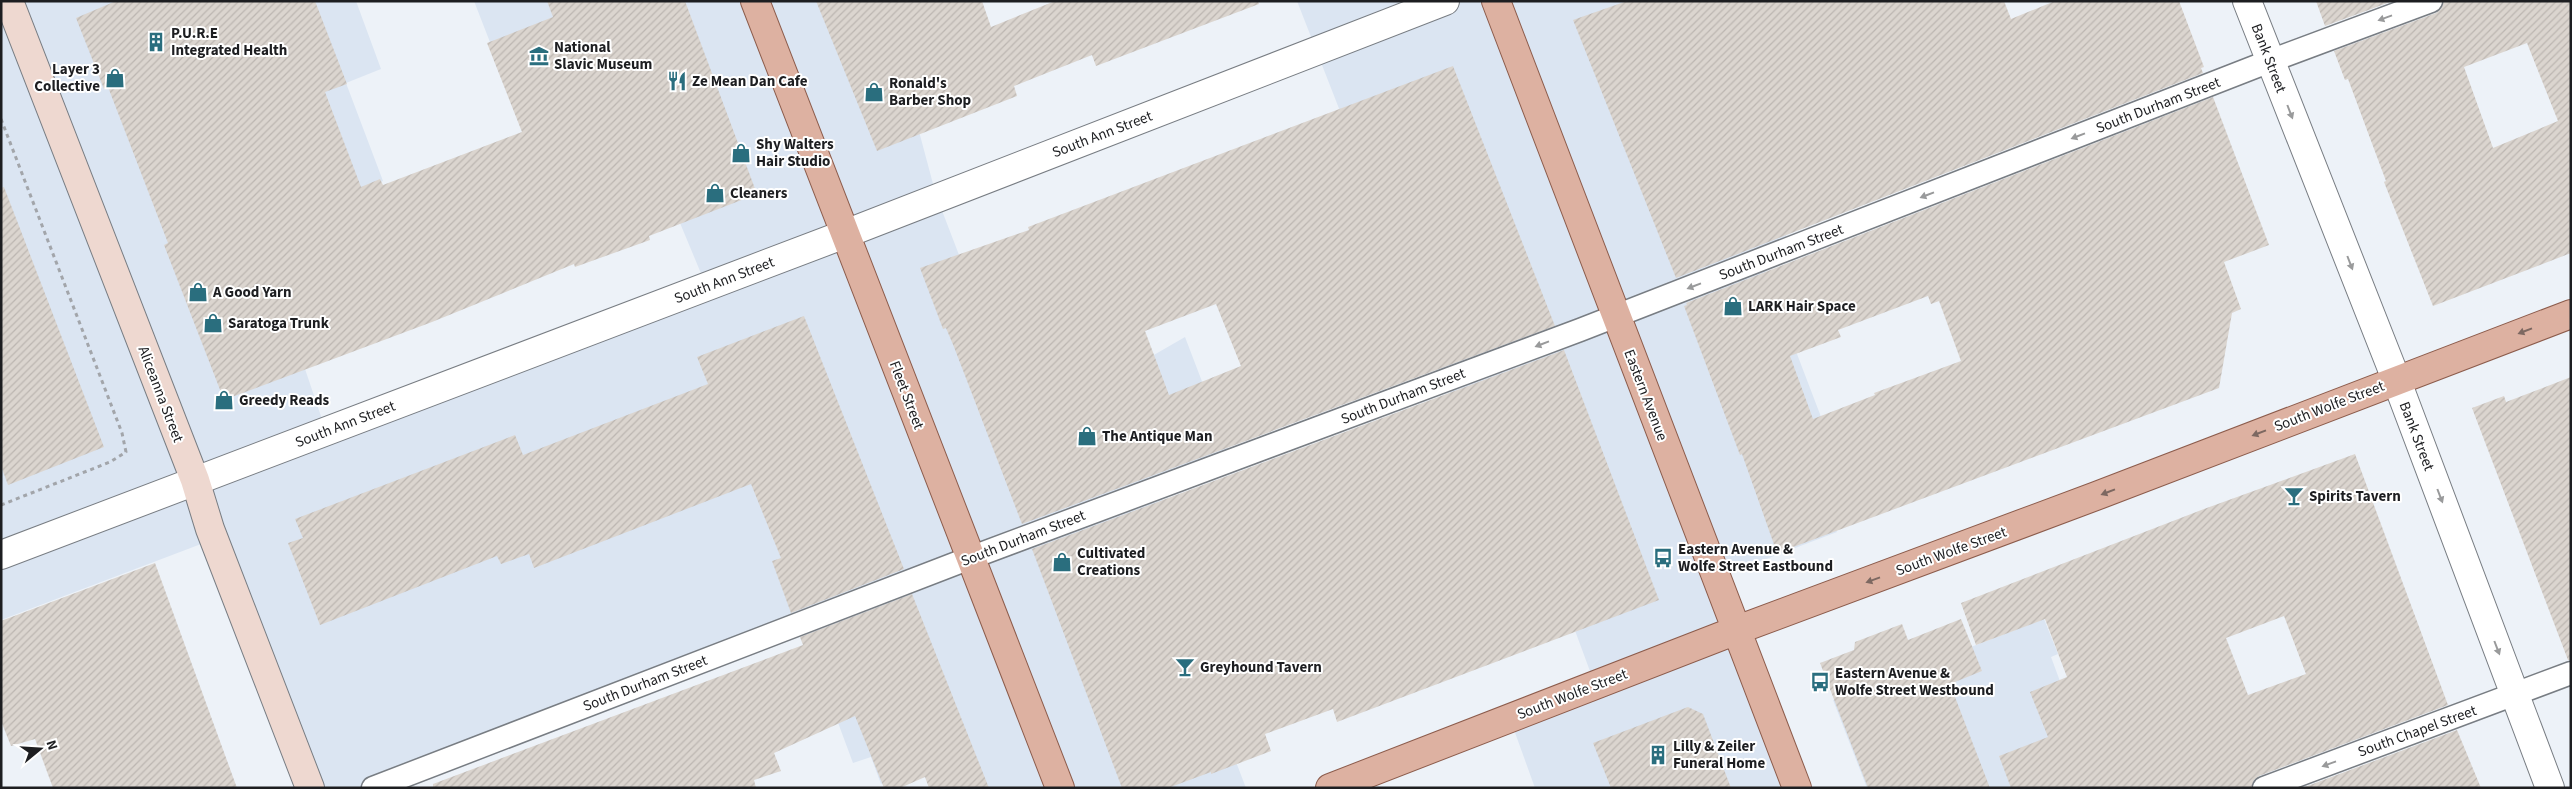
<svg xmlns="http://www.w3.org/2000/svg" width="2572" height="789" font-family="'Source Sans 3',sans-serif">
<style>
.built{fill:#dbe5f2}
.building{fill:url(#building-hatch);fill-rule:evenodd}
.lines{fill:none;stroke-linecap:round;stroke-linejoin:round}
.service-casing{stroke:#787d83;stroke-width:25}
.minor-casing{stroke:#787d83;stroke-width:30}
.secondary-casing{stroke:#787d83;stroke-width:30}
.primary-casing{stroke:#8c5c4c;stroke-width:30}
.path{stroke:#a2a5aa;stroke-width:3;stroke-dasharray:4 4;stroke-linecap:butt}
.service{stroke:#fff;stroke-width:22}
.minor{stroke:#fff;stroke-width:28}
.secondary{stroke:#eed8d0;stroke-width:28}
.primary{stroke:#ddb1a1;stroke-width:28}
.oneway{fill:#999a9b}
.oneway2{fill:#7d6861}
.labels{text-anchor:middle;stroke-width:4;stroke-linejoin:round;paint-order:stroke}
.poi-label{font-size:15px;font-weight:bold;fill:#1d1e21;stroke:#fff;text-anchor:start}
.street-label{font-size:15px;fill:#1d1e21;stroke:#fff}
</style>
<defs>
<pattern id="building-hatch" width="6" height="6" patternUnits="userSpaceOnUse" patternTransform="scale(1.25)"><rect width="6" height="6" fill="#dbd5cf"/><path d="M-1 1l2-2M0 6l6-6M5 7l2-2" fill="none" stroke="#bcb6b1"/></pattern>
</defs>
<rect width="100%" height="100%" fill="#edf2f8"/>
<path class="built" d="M1 1H356L381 69 346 83 383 181 305 210V369L326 431 705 283 680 223 507 86 474 1H982L894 38 936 195 994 346 1057 411 1185 337 1232 460 1158 489 1199 594 1182 621 1246 788H931L923 769 881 784 871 757 853 763 802 626 373 788H304L209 541 1 620Z
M1297 1H1691L1790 245 1760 257 1831 443 1810 462 1837 532 1719 577 1788 788H1535L1509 716 1594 682 1536 525 1506 536Z
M2044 619 2058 654 2051 657 2077 727 2012 788H1867L1833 700Z"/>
<path class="building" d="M116 1H315L347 84 325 92 361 187 380 179 383 185 522 132 487 43 553 17 547 1H685L757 194 649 236 650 240 575 267 574 264 432 322 224 400 164 245 168 243 108 87 104 89 76 18Z
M816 1H982L991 27 1055 1H1258L1259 4 1096 66 1092 55 1014 86 1017 96 877 151Z
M1627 1H2004L2011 19 2055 1H2179L2204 67 2201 68 2203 73 1676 278 1573 20Z
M2316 1H2393L2325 26Z
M2444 1H2571V253L2433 306 2384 182 2386 181 2348 79 2345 80 2334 51 2436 13 2441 9ZM2527 43 2558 121 2493 148 2464 67Z
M1453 66 1555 326 1022 524 954 347 946 328 943 329 920 268 1029 230 1028 227ZM1216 304 1241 366 1169 395 1145 331Z
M2213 97 2269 245 2224 262 2241 309 2232 313 2219 388 1777 553 1742 454 1740 455 1684 306 1687 305 1686 303ZM1928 296 1931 304 1939 301 1961 361 1874 393 1875 395 1813 419 1790 356 1841 337 1838 330Z
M4 187 104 447 8 485 1 466V188Z
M804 316 904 569 791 613 772 561 781 558 751 484 534 568 529 554 501 564 497 556 320 625 288 543 303 538 295 519 515 435 523 455 708 384 697 357Z
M1564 350 1659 600 1337 722 1333 709 1265 734 1271 751 1211 774V772L1168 788H1122L1032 549Z
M2571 377V660H2568L2472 408 2504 396 2506 402Z
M2355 454 2448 705 2259 776 2254 780 2251 788H2011L1999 756 2048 737 2030 692 2067 677 2045 619 1976 645 1961 603 2204 509ZM2284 616 2306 674 2248 695 2226 638Z
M155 563 237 788H53L35 739 11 746 1 721V621Z
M912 594 989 788H929L925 777 900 788H884L855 716 774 753 781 771 754 780 756 788H433V784L803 645 800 637Z
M1961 619 1982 671 1950 684 1990 788H1868L1820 663 1854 650 1855 642 1902 624 1908 640Z
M1688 707 1703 714 1731 788H1611L1593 743Z
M2457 730 2481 788H2302Z"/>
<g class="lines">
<defs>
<path id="service" d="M373 788 970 558 1580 330 2270 61 2431 1
M2264 788 2571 673"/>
<path id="minor" d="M2247 1 2396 379 2550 788
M1 555 845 234 1445 1"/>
<path id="secondary" d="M9 1 195 480 210 529 310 788"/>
<path id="primary" d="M755 1 1060 788
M1496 1 1797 788
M1330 788 1737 630 2096 496 2571 314"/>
</defs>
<use href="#service" class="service-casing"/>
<use href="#minor" class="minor-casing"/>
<use href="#secondary" class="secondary-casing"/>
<use href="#primary" class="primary-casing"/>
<path class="path" d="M1 119 122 433 126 452 110 462 1 505"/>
<use href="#service" class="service"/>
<use href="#minor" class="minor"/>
<use href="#secondary" class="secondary"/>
<use href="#primary" class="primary"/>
</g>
<defs><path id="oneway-solid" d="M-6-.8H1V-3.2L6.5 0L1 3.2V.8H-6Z" transform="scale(1.25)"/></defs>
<g class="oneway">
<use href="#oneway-solid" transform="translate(2385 18) rotate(160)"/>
<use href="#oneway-solid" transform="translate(2290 112) rotate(69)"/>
<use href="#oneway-solid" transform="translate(2078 136) rotate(159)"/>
<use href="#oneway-solid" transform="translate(1927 195) rotate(159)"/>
<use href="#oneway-solid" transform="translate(2350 263) rotate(69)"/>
<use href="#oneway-solid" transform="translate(1694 286) rotate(159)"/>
<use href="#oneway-solid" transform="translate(1542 344) rotate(159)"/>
<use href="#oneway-solid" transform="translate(2440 496) rotate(69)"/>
<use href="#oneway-solid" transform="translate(2497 648) rotate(69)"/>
<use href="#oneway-solid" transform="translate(2329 764) rotate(160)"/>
</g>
<g class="oneway2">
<use href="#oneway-solid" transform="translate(2525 331) rotate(159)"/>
<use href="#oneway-solid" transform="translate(2259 433) rotate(159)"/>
<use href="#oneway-solid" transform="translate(2108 492) rotate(159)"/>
<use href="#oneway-solid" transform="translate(1873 580) rotate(160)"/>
</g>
<defs>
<symbol id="building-bare" viewBox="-9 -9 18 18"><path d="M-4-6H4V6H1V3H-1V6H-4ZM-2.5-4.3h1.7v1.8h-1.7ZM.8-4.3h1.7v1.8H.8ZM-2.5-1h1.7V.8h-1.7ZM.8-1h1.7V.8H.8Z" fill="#2a6e7e" stroke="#fff" stroke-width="2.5" paint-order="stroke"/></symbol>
<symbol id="museum-bare" viewBox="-9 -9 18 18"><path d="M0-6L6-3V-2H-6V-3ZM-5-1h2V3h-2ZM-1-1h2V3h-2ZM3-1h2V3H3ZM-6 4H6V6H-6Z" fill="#2a6e7e" stroke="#fff" stroke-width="2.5" paint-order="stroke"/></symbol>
<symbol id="shop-bare" viewBox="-9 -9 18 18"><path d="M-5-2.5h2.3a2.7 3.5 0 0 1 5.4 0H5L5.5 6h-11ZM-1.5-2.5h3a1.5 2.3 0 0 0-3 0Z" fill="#2a6e7e" stroke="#fff" stroke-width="2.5" paint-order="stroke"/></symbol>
<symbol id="restaurant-bare" viewBox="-9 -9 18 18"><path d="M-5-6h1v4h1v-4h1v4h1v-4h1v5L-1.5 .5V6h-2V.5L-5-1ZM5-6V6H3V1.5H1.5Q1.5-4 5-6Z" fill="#2a6e7e" stroke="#fff" stroke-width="2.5" paint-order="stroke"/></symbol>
<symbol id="bar-bare" viewBox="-9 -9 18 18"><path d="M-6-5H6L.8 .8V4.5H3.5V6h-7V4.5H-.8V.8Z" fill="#2a6e7e" stroke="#fff" stroke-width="2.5" paint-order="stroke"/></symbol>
<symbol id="bus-bare" viewBox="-9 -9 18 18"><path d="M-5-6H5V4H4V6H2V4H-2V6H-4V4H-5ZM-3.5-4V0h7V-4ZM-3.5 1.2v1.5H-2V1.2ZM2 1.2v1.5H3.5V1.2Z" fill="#2a6e7e" stroke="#fff" stroke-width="2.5" paint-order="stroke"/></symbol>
</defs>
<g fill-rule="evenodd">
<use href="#building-bare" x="142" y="28" width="28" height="28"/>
<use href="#museum-bare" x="525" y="42" width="28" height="28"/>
<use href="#shop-bare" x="101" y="64" width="28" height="28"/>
<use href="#restaurant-bare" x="663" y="67" width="28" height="28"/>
<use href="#shop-bare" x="860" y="78" width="28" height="28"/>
<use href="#shop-bare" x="727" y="139" width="28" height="28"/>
<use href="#shop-bare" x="701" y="179" width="28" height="28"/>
<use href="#shop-bare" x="184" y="278" width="28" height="28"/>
<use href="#shop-bare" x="1719" y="292" width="28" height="28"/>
<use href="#shop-bare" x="199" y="309" width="28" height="28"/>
<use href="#shop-bare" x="210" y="386" width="28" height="28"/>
<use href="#shop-bare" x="1073" y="422" width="28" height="28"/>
<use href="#bar-bare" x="2280" y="482" width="28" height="28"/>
<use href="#bus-bare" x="1649" y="544" width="28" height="28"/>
<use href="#shop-bare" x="1048" y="548" width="28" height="28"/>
<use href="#bar-bare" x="1171" y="653" width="28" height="28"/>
<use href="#bus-bare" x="1806" y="668" width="28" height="28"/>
<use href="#building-bare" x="1644" y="741" width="28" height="28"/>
</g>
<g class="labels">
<g class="poi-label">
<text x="171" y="38">P.U.R.E<tspan x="171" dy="17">Integrated Health</tspan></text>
<text x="554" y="52">National<tspan x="554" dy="17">Slavic Museum</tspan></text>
<text x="100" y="74" text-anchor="end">Layer 3<tspan x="100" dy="17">Collective</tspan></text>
<text x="692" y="86">Ze Mean Dan Cafe</text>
<text x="889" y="88">Ronald's<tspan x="889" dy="17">Barber Shop</tspan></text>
<text x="756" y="149">Shy Walters<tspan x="756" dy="17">Hair Studio</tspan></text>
<text x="730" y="198">Cleaners</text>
<text x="213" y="297">A Good Yarn</text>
<text x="1748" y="311">LARK Hair Space</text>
<text x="228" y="328">Saratoga Trunk</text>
<text x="239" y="405">Greedy Reads</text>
<text x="1102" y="441">The Antique Man</text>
<text x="2309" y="501">Spirits Tavern</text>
<text x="1678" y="554">Eastern Avenue &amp;<tspan x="1678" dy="17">Wolfe Street Eastbound</tspan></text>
<text x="1077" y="558">Cultivated<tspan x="1077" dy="17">Creations</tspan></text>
<text x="1200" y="672">Greyhound Tavern</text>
<text x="1835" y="678">Eastern Avenue &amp;<tspan x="1835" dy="17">Wolfe Street Westbound</tspan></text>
<text x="1673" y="751">Lilly &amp; Zeiler<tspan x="1673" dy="17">Funeral Home</tspan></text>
</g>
<g class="street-label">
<text transform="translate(2269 58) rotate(69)" y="5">Bank Street</text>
<text transform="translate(2158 105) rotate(-21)" y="5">South Durham Street</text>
<text transform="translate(1102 134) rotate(-21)" y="5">South Ann Street</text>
<text transform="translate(1781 252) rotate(-21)" y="5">South Durham Street</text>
<text transform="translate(724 280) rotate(-21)" y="5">South Ann Street</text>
<text transform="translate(161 394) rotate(69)" y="5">Aliceanna Street</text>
<text transform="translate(907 395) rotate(69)" y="5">Fleet Street</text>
<text transform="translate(1646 395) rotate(69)" y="5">Eastern Avenue</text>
<text transform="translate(1403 396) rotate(-21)" y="5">South Durham Street</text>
<text transform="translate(2329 406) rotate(-21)" y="5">South Wolfe Street</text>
<text transform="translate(345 424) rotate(-21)" y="5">South Ann Street</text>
<text transform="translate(2417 436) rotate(69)" y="5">Bank Street</text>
<text transform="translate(1023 538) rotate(-21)" y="5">South Durham Street</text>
<text transform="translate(1951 551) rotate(-20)" y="5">South Wolfe Street</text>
<text transform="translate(645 683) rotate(-21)" y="5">South Durham Street</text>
<text transform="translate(1572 694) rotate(-21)" y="5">South Wolfe Street</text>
<text transform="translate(2417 731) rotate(-20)" y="5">South Chapel Street</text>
</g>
</g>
<rect width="2572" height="789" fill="none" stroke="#1d1e21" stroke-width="5"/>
<g transform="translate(40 749) rotate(72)" stroke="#ffffff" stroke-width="4" paint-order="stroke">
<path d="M0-4L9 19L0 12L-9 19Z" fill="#1d1e21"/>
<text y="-8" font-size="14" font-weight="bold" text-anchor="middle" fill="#1d1e21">N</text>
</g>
</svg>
